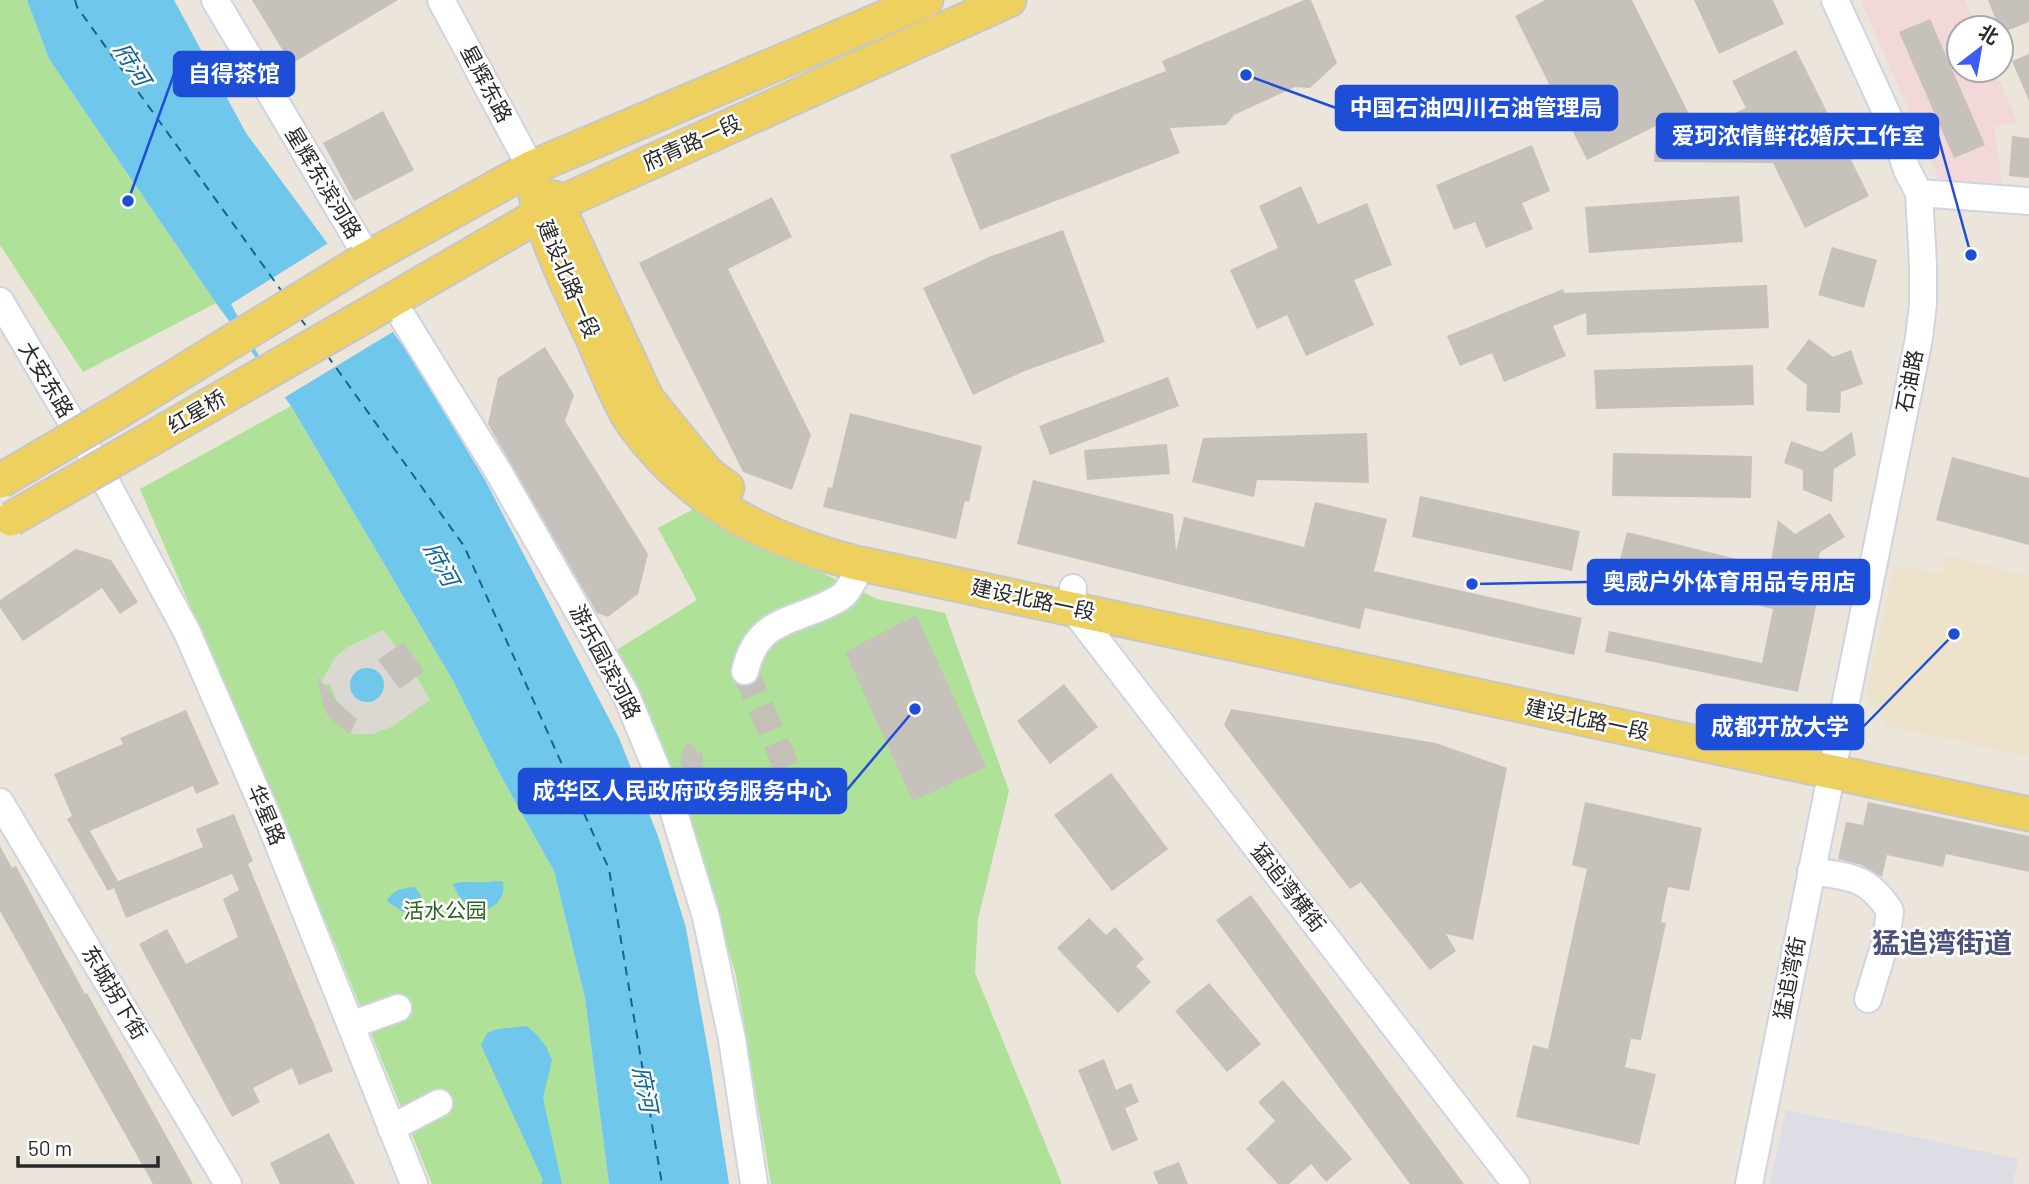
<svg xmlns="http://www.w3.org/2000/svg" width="2029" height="1184" font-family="Barlow,'Noto Sans SC',sans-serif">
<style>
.industrial{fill:#dedce4}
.education{fill:#ede2ca}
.medical{fill:#f2d8d9}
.green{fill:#afe198}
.plaza{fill:#dbd8d2;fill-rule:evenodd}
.water{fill:#6fc8ec}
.pier{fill:#ebe5db}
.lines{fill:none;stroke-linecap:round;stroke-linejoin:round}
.ferry{stroke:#106596;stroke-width:2;stroke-dasharray:9 7;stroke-linecap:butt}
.building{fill:#c6c1bb}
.minor-tunnel{stroke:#c4bfb7;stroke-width:26;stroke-dasharray:26 13;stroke-linecap:butt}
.minor-casing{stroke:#d0d3e2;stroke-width:30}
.major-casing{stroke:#c7c7c7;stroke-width:37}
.minor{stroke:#fff;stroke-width:26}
.major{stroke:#eed05e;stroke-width:33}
.major-bridge-casing{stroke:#c7c7c7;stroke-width:37;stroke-linecap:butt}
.major-bridge{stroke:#eed05e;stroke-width:33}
.labels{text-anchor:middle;stroke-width:5;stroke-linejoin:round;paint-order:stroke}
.street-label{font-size:21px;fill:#292929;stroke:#fff}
.park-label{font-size:21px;fill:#28641b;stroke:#fff}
.water-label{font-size:23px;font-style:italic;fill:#106596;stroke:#fff}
.district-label{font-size:28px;font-weight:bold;fill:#4a5279;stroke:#fff}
.leader{fill:none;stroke:#1d4ed8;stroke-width:2.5}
.callout-dot{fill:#1d4ed8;stroke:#fff;stroke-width:2.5}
.callout{fill:#1d4ed8;stroke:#1d4ed8;stroke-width:2.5}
.callout-label{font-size:23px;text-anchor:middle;font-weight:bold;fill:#fff}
</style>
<rect width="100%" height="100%" fill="#ebe5db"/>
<path class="industrial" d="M1786 1110 2019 1159 2012 1184H1770Z"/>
<path class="education" d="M1946 556 2029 576V756L1887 726 1866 693 1894 566 1942 573Z"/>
<path class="medical" d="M1863 0H1965L1977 28H1959V70H1995L2017 122 1994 127 2002 182 1943 187 1861 1Z"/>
<path class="green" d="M0 0H27L49 59 216 303 83 372 0 245Z
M291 406 452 679 502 778 554 871 585 998 609 1184H432L335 944 140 489Z
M699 506 793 559 877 599 945 613 1009 791 978 919 975 973 1062 1184H771L736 976 695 838 615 651 697 600 658 528Z"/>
<path class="plaza" d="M383 630 396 647 379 660 416 676 430 700 391 727 373 734H350L357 719 336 700 330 684H320L336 656 348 647ZM357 671 378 673 382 677 384 687 382 693 369 702 358 700 351 680Z"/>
<path class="water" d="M27 0H174L246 133 409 354 485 480 619 738 658 836 686 928 710 1062 729 1184H609L585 998 554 871 502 778 452 679 291 406 216 303 49 59Z
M350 685a17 17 0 1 1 34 0a17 17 0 1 1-34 0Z
M497 881 503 882C508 910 469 926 453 884 463 880 483 884 497 881Z
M415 887 421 896 414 911 403 912 387 901C393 889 403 888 415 887Z
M527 1026 537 1035 546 1046 552 1060 543 1098 562 1184H541L543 1180 481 1045 487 1033 498 1029Z"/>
<path class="pier" d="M330 242 396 330 282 399 231 304Z"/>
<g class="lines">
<path class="ferry" d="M75 0 77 7 283 293
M300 318 309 330
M327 355 464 546 609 869 662 1184"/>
</g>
<path class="building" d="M252 0H398L291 64Z
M1304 0H1311L1337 63 1310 88 1295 87 1234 115 1226 125 1170 128 1180 153 980 230 950 155 1166 71 1162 61Z
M1545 0H1632L1697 130 1746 108 1732 81 1796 50 1869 196 1805 228 1773 163 1654 162 1656 126 1587 160 1515 16Z
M1694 0H1773L1784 24 1719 54Z
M1988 0H2029V22L2001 33Z
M1930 19 1985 145 1954 158 1899 32Z
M2029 54V101L2012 61Z
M383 111 414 170 354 201 323 143Z
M2012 136 2029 138V178L2009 176Z
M1532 145 1550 191 1522 203 1533 229 1486 248 1475 222 1454 230 1436 185Z
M1301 186 1318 224 1367 203 1392 265 1354 280 1374 325 1306 356 1287 315 1257 329 1230 270 1278 248 1259 206Z
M1739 196 1743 242 1589 253 1585 207Z
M772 197 792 237 728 269 811 435 792 490 743 472 639 263Z
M1063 230 1105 342 1022 372 973 395 923 288 989 257Z
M1832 247 1877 260 1864 308 1818 295Z
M1767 285 1769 328 1587 335 1586 313 1553 326 1566 356 1504 382 1492 353 1460 366 1447 336 1563 289 1564 293Z
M1809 339 1833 357 1851 350 1863 384 1841 392 1840 413 1806 411 1807 385 1786 369Z
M545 347 574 395 565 421 648 554 638 594 608 617 597 613 488 424 498 378Z
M1753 365 1754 405 1596 409 1594 370Z
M1168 377 1179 406 1050 455 1039 426Z
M850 413 982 446 969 502 965 501 956 539 823 507 828 487 832 488Z
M1852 432 1856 455 1834 469 1832 502 1803 490V470L1784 463 1791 441 1822 452Z
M1367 433 1369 483 1257 480 1254 497 1192 482 1203 438Z
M1167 444 1170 474 1087 480 1084 450Z
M1613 453 1752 456 1751 498 1612 496Z
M1952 457 2029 478V545L1936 520Z
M1033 480 1173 514 1176 551 1184 517 1304 547 1315 502 1387 519 1374 571 1582 618 1574 655 1365 608 1360 629 1017 544Z
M1420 496 1580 531 1572 571 1412 537Z
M1830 513 1845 537 1820 552 1813 596 1818 597 1798 692 1605 652 1609 631 1762 663 1773 609 1617 571 1627 532 1770 567 1778 520 1795 534Z
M76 549 111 560 138 602 120 614 102 588 23 641 0 608V600Z
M916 615 986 767 913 801 845 652Z
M403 642 424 671 400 689 378 660Z
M317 676 342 707 357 719 350 734 330 719 324 709Z
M1064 684 1098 727 1050 764 1017 721Z
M1231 709 1436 743 1507 768 1473 940 1446 934 1456 951 1430 970 1361 882 1350 889 1224 725Z
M186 710 219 784 196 794 193 786 90 831 118 881 203 847 196 829 234 814 253 861 248 864 333 1071 299 1085 292 1068 253 1088 260 1102 232 1117 139 944 167 929 186 964 238 937 223 899 239 890 232 874 126 918 114 888 108 891 67 819 72 816 54 774 123 744 120 738Z
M690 743 698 753H703L702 768 715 780 696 782 686 787V773L680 760 683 748Z
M1111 773 1168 849 1112 891 1054 815Z
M1585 802 1702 828 1689 891 1668 887 1661 922 1666 923 1641 1040 1631 1039 1625 1067 1656 1074 1639 1145 1516 1117 1533 1045 1548 1049 1587 869 1572 865Z
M1868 802 2029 836V872L1946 854 1943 867 1887 855 1882 877 1862 865 1838 859 1846 822 1863 825Z
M0 846 12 868 16 866 85 994 87 993 193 1184H153L0 911Z
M1251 895 1464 1184H1410L1216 920Z
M1089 918 1106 935 1115 927 1144 959 1136 966 1151 982 1118 1013 1057 948Z
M1209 983 1261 1044 1227 1072 1175 1011Z
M1104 1059 1116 1090 1131 1083 1139 1102 1125 1108 1138 1140 1112 1151 1078 1070Z
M1283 1080 1352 1159 1326 1182 1311 1164 1289 1184H1278L1246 1149 1275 1121 1258 1102Z
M329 1133 355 1184H280L270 1163Z
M1179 1162 1188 1184H1158L1153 1172Z"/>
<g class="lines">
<path class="minor-tunnel" d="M745 671 794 784"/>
<defs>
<path id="minor" d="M215 0 368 258
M441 0 531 168
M1919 193 2029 201
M392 300 498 471 626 695 672 806 706 917 732 1039 754 1184
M0 301 93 458 187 632 270 823 414 1184
M1073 588 1072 608 1516 1184
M745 671C758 614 800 623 841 597 847 593 850 585 854 580L852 562
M0 802 228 1184
M1811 871C1850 877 1868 876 1890 911L1886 940 1868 999
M351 1025 398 1008
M391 1128 439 1103
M1749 1184 1919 338 1923 304V264L1919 193 1907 170 1892 125 1835 0"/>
<path id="major" d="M531 168C534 183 536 200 541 215 553 255 572 294 590 332 602 358 615 395 630 419 685 498 761 538 852 562L2029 814
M554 198 647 399 707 473 727 488
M361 262 531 168 926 0
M384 305 558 204 1009 0"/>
</defs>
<use href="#minor" class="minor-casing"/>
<use href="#major" class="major-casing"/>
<use href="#minor" class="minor"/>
<use href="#major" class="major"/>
<defs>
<path id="major-bridge" d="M0 481 119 411 361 262
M11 519 384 305"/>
</defs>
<use href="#major-bridge" class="major-bridge-casing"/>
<use href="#major-bridge" class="major-bridge"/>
</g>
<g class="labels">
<g class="street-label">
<text transform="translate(486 84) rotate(62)" y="7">星辉东路</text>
<text transform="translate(692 143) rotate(-24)" y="7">府青路一段</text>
<text transform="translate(323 183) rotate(59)" y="7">星辉东滨河路</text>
<text transform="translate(568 279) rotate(67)" y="7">建设北路一段</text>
<text transform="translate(46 380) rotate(59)" y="7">大安东路</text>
<text transform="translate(1910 381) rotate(-79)" y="7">石油路</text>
<text transform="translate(197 412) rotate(-30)" y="7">红星桥</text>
<text transform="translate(1033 600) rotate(12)" y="7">建设北路一段</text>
<text transform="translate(605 662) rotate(62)" y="7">游乐园滨河路</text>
<text transform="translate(1587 720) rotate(12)" y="7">建设北路一段</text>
<text transform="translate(266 815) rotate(67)" y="7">华星路</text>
<text transform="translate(1288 888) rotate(52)" y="7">猛追湾横街</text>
<text transform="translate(1790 978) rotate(-79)" y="7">猛追湾街</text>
<text transform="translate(114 993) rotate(59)" y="7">东城拐下街</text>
</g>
<g class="park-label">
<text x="445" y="918">活水公园</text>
</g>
<g class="water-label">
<text transform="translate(132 64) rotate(58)" y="8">府河</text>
<text transform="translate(441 564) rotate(62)" y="8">府河</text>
<text transform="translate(645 1089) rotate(79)" y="8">府河</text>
</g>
<g class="district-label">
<text x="1942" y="953">猛追湾街道</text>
</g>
</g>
<path class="leader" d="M128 201L174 74M1246 75L1336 108M1971 255L1938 136M1472 584L1588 582M1954 634L1863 727M915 709L846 791"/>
<g class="callout-dot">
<circle cx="128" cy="201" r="7"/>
<circle cx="1246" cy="75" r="7"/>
<circle cx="1971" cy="255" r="7"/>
<circle cx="1472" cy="584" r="7"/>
<circle cx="1954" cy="634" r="7"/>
<circle cx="915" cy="709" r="7"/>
</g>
<g class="callout">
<rect x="174" y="52" width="120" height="44" rx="7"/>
<rect x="1336" y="86" width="281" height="44" rx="7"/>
<rect x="1657" y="114" width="281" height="44" rx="7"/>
<rect x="1588" y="560" width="281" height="44" rx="7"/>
<rect x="1697" y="705" width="166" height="44" rx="7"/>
<rect x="519" y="769" width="327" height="44" rx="7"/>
</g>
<g class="callout-label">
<text x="234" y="82">自得茶馆</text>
<text x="1476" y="116">中国石油四川石油管理局</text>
<text x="1798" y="144">爱珂浓情鲜花婚庆工作室</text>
<text x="1729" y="590">奥威户外体育用品专用店</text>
<text x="1780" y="735">成都开放大学</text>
<text x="682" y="799">成华区人民政府政务服务中心</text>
</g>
<g transform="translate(1980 49) rotate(31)"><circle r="33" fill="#ffffff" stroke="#a9a9a9" stroke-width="2"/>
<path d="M0-5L12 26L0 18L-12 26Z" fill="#3d5bf6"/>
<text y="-10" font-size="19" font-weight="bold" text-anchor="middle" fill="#292929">北</text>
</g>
<path d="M18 1156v10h140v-10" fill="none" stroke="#292929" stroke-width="3.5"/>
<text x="28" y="1156" font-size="21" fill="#292929" stroke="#ffffff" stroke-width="5" paint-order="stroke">50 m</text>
</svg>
